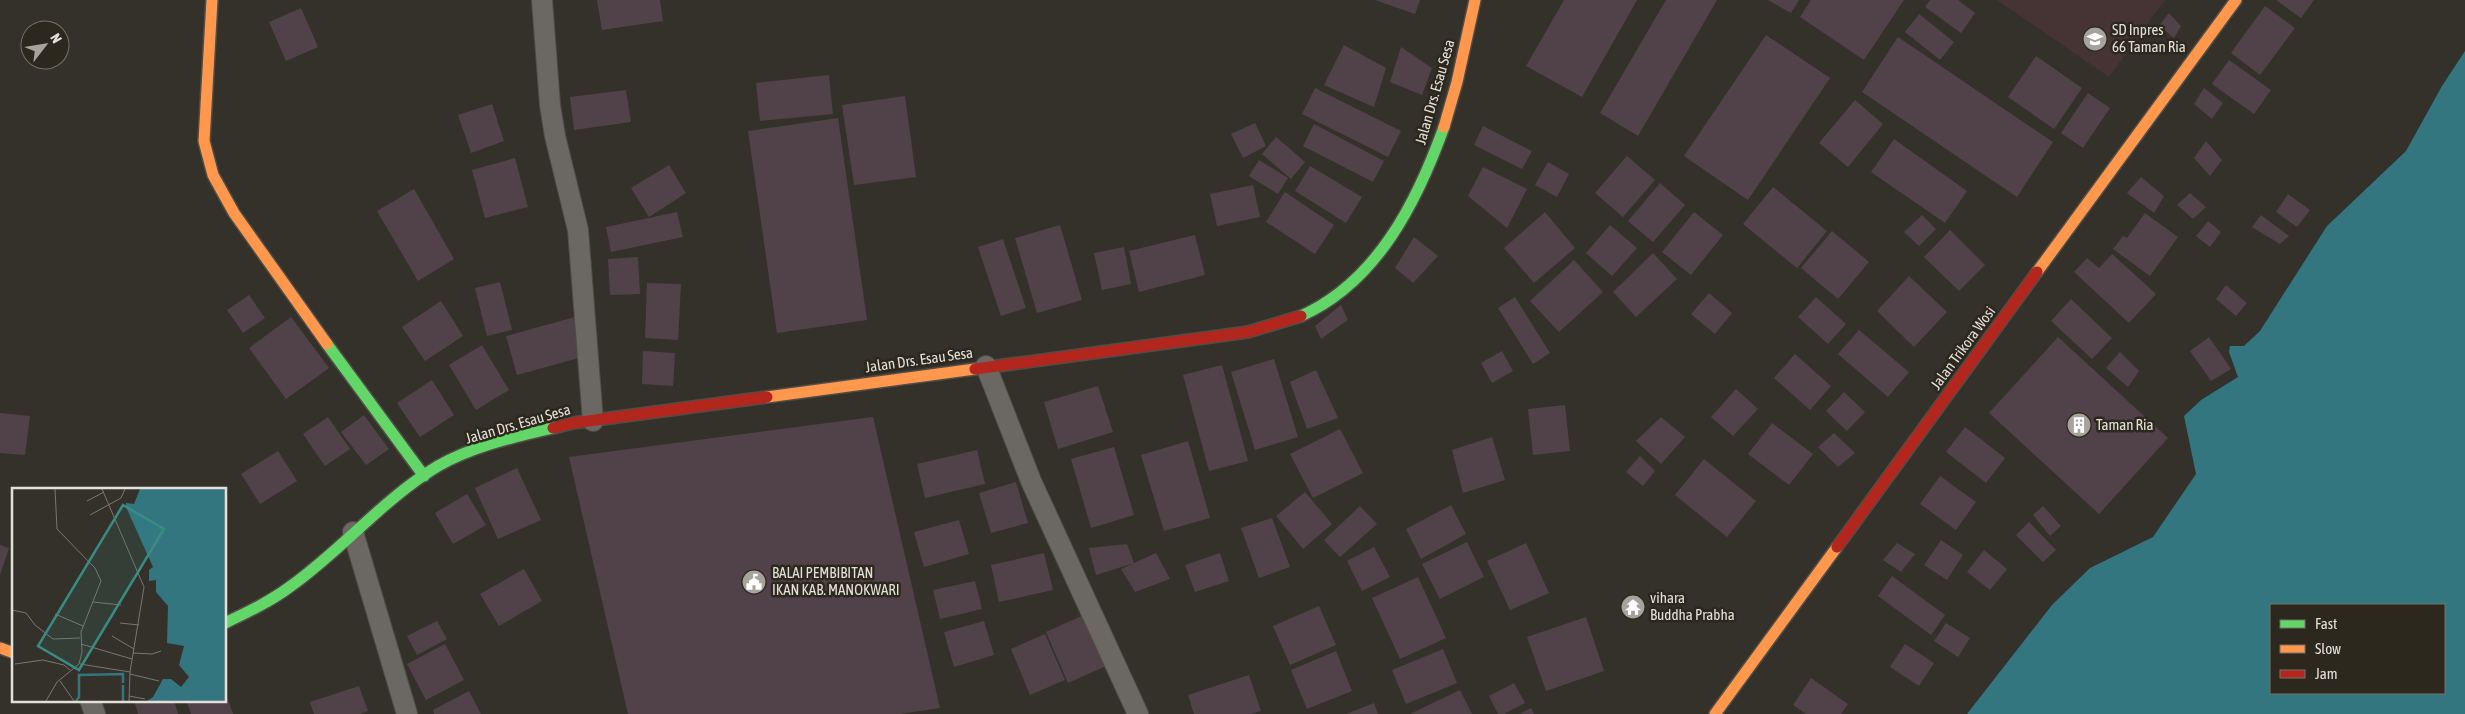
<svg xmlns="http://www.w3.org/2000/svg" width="2465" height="714" font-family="'Asap Condensed',sans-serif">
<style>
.education{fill:#463435}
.water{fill:#337680;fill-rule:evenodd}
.building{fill:#51424a}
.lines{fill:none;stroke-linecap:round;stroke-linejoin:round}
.street-casing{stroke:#4f4d47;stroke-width:22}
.fast-casing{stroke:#4f4d47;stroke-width:14}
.slow-casing{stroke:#4f4d47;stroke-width:14}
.jam-casing{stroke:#4f4d47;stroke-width:14}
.street{stroke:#6b6863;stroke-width:20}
.fast{stroke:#63d668;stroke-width:11}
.slow{stroke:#ff974d;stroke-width:11}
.jam{stroke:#b3261e;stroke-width:11}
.labels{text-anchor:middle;stroke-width:5;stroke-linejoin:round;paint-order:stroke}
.poi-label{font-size:15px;fill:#e3e0d9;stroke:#2d281d;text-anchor:start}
.street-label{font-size:15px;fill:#e3e0d9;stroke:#2d281d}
.inset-river{fill:none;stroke:#337680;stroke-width:2.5}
.inset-road{fill:none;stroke:#7a7770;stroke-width:1}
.view{fill:#398b83;fill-opacity:0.15;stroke:#398b83;stroke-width:2.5}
.inset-edge{fill:none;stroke:#e3e0d9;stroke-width:2.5}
</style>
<rect width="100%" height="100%" fill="#34312a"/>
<path class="education" d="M1997 0H2165L2109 77Z"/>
<path class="water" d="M2465 51V714H1967L2052 605 2090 568 2153 537 2196 474 2184 416 2201 400 2238 377 2229 352 2230 346H2244L2260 331 2327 226 2406 151 2442 86ZM2271 605H2444V693H2271Z"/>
<path class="building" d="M597 0H660L663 21 602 30Z
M1375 0H1420L1415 14Z
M1564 0H1637L1582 97 1526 66Z
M1666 0H1717L1638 136 1600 113Z
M1768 0H1799L1791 13Z
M1811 0H1904L1864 60 1800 17Z
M1930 0H1958L1975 13 1961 33 1925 7Z
M2276 0H2314L2301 18Z
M2265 6 2295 28 2260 75 2231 53Z
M301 8 318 47 286 61 269 22Z
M2169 13 2181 26 2174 38 2159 26Z
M1919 14 1954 42 1940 60 1905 32Z
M1766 35 1830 78 1748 200 1684 156Z
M1898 37 2053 142 2017 197 1862 92Z
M1344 45 1386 68 1374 107 1324 85Z
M1401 47 1432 68 1422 95 1390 82Z
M2036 56 2082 88 2054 129 2008 97Z
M2229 60 2271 90 2254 114 2212 84Z
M829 75 833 114 760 121 756 83Z
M1315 88 1401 131 1388 157 1302 114Z
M2204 88 2223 103 2212 119 2194 104Z
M626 90 631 122 574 130 570 97Z
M2088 93 2110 108 2083 148 2061 133Z
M905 96 916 177 854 185 842 105Z
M1855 100 1883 124 1848 167 1819 143Z
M492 104 504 141 471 153 458 115Z
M838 118 867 320 777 333 748 131Z
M1255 123 1266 146 1243 158 1231 134Z
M1314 124 1384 161 1373 182 1303 146Z
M1483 126 1532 151 1522 169 1474 145Z
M1276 137 1305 162 1291 179 1262 154Z
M1894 139 1967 191 1945 223 1871 172Z
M2206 141 2222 160 2210 176 2194 158Z
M1627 156 1655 180 1623 217 1595 193Z
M515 158 528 207 485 218 472 170Z
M1259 160 1288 178 1278 194 1249 176Z
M1548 162 1569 174 1557 197 1535 185Z
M669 165 686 193 649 217 631 188Z
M1310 166 1362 197 1346 223 1295 191Z
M1483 167 1527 189 1507 228 1468 196Z
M2141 177 2164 196 2154 213 2127 193Z
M1660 183 1685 205 1653 242 1628 221Z
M1253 185 1260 217 1217 226 1210 194Z
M1773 187 1827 231 1797 268 1743 224Z
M414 189 454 259 418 281 377 211Z
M1285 192 1334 225 1315 254 1266 222Z
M2190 193 2206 207 2193 219 2177 205Z
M2288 194 2310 210 2297 227 2276 212Z
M677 212 683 237 611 252 606 227Z
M1545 212 1575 248 1534 283 1504 248Z
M1694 212 1723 235 1691 275 1662 252Z
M2145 213 2178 237 2150 276 2113 249 2123 236 2127 238Z
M1922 215 1936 229 1919 246 1904 232Z
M2261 215 2289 236 2280 244 2252 227Z
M2208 221 2221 232 2210 247 2196 236Z
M1060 225 1082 300 1037 313 1015 238Z
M1610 225 1637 248 1612 276 1586 253Z
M1950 230 1985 265 1959 291 1924 257Z
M1832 231 1869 262 1838 299 1801 268Z
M1195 235 1205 275 1139 292 1129 251Z
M1414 237 1438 256 1413 283 1395 268Z
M1003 239 1026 308 1001 316 978 247Z
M1124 247 1131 284 1102 290 1094 253Z
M1653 253 1677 279 1636 317 1613 292Z
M2112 254 2156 294 2129 323 2074 272 2087 258 2099 268Z
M638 257 640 294 610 295 608 259Z
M1574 260 1603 292 1559 332 1530 301Z
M1909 276 1947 312 1914 347 1877 311Z
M500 282 512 330 487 336 475 288Z
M647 283 681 284 678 340 645 338Z
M2226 285 2247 303 2236 316 2216 299Z
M1709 293 1732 313 1715 334 1691 314Z
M249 295 265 318 243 333 227 310Z
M1515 297 1550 353 1533 364 1498 308Z
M1816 297 1846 324 1828 344 1798 317Z
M2071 299 2112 338 2092 359 2051 321Z
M441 301 463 336 425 361 402 327Z
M1341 305 1348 320 1321 339 1315 326Z
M291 317 329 368 286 399 249 348Z
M575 317 586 356 517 375 506 336Z
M1859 330 1909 372 1888 397 1838 354Z
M2058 337 2168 438 2099 514 1989 413Z
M2209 337 2231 369 2211 381 2190 351Z
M482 345 509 390 476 410 449 365Z
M643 351 675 353 673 386 642 384Z
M1502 351 1513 371 1492 383 1481 363Z
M2120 352 2139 371 2128 387 2106 368Z
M1795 354 1831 386 1810 410 1774 378Z
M1274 359 1298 437 1255 450 1231 372Z
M1222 365 1248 461 1209 471 1183 375Z
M1316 370 1338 418 1307 429 1290 382Z
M432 380 454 415 420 437 397 403Z
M1098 386 1113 432 1058 449 1044 402Z
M1736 389 1758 409 1733 436 1711 417Z
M1844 392 1865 412 1847 431 1826 411Z
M1565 405 1570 451 1533 455 1528 409Z
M0 413 30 416 25 455 0 453Z
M364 415 389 449 366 465 341 432Z
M328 417 350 449 325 466 303 434Z
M873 417 940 708 900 714H628L569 457Z
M1661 417 1685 437 1661 464 1636 441Z
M1772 423 1813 454 1789 485 1748 454Z
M1965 427 2005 458 1986 483 1946 452Z
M1340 429 1363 473 1313 498 1290 454Z
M1834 433 1855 453 1838 467 1818 447Z
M1492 437 1505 480 1463 493 1452 450Z
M1188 441 1210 518 1164 531 1141 455Z
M1114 447 1134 515 1091 528 1071 459Z
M977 450 985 484 925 498 917 464Z
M278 451 297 481 260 504 241 474Z
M1640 456 1655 471 1643 486 1626 472Z
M1704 459 1756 501 1727 537 1675 495Z
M517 468 541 520 498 539 475 488Z
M1940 476 1976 502 1956 530 1920 504Z
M1016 482 1028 523 991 533 979 493Z
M1305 492 1332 524 1303 549 1276 516Z
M467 494 486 525 453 544 435 513Z
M1451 505 1466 534 1421 559 1406 529Z
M1360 506 1377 524 1340 557 1324 540Z
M2043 506 2061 526 2050 536 2033 515Z
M1272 518 1290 567 1259 578 1241 528Z
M959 520 969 554 924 567 914 532Z
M2029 522 2056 550 2043 562 2016 535Z
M1941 540 1963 555 1947 580 1924 565Z
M1467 542 1484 577 1440 599 1422 564Z
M1526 543 1549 593 1510 610 1487 561Z
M1897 543 1915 554 1901 572 1883 560Z
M1127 544 1134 563 1156 553 1170 579 1135 592 1121 569 1134 563 1096 575 1089 548Z
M0 545 9 548 0 575Z
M1374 547 1390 577 1362 591 1347 561Z
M1984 550 2007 569 1990 590 1967 572Z
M1044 553 1053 590 999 602 991 565Z
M1220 553 1229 581 1195 592 1185 565Z
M524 569 542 601 499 626 480 594Z
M1892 576 1945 615 1931 635 1878 596Z
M1418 577 1446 638 1400 659 1372 598Z
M975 581 982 609 940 619 933 590Z
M1319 606 1336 645 1290 665 1273 626Z
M1086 614 1108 665 1068 683 1046 632Z
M1586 617 1604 671 1546 691 1527 637Z
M437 621 447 639 417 655 407 636Z
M984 621 994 655 954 667 944 632Z
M1946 623 1970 638 1958 657 1934 641Z
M1045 634 1065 680 1030 695 1011 649Z
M445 644 464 680 426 700 407 664Z
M1905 644 1934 663 1919 686 1890 667Z
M1443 649 1457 683 1406 704 1392 670Z
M1336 651 1352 691 1307 709 1291 670Z
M1249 675 1261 711 1250 714H1194L1188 695Z
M1811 678 1848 704 1841 714H1806L1793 705Z
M1514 683 1525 703 1504 714H1498L1489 696Z
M359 686 368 711 360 714H314L310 702Z
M1460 690 1472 714H1410Z
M225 691 233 714H191L186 700H225Z
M469 691 481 714H434L433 710Z
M134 700H174L178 714H138Z
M1374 703 1378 714H1346Z
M1531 708 1534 714H1519Z"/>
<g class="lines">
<defs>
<path id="street" d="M542 0 550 105 555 136 578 230 593 421
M986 366 1031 481 1138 714
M353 532 407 714
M90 700 95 714"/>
<path id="fast" d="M1301 316C1377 282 1417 202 1444 127
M327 344 424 476
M225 623C248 612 271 601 291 586 343 549 383 499 438 466 473 446 514 437 553 428"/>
<path id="slow" d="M212 0 204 141 213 175 234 213 327 344
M1444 127 1457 82 1475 0
M2037 272 2236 0
M767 397 975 369
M0 648 14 653
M1715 714 1837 547"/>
<path id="jam" d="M975 369 1248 332 1301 316
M553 428 573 423 767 397
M1837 547 2037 272"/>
</defs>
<use href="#street" class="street-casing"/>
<use href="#fast" class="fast-casing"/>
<use href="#slow" class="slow-casing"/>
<use href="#jam" class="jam-casing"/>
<use href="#street" class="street"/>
<use href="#fast" class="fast"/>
<use href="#slow" class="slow"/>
<use href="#jam" class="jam"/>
</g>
<defs>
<symbol id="school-disc" viewBox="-11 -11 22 22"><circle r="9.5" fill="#a6a39c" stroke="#2d281d"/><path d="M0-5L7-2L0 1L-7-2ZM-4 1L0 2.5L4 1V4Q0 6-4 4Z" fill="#fff"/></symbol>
<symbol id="building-disc" viewBox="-11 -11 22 22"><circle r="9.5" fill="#a6a39c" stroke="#2d281d"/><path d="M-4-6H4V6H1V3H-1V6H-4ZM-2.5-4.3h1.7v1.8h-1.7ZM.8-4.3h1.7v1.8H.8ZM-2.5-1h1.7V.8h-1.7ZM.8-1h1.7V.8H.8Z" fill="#fff"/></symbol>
<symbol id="civic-disc" viewBox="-11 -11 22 22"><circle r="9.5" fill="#a6a39c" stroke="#2d281d"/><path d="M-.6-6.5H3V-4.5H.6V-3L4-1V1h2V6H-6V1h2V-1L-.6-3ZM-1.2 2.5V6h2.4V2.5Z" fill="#fff"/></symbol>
<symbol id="temple-disc" viewBox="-11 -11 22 22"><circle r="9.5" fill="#a6a39c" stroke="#2d281d"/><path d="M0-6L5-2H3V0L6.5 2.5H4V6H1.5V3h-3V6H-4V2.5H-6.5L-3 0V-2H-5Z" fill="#fff"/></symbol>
</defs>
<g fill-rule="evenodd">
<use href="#school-disc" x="2081" y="25" width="28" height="28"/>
<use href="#building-disc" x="2065" y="411" width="28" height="28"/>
<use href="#civic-disc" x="740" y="568" width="28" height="28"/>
<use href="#temple-disc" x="1619" y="593" width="28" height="28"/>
</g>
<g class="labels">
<g class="poi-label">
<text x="2112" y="35">SD Inpres<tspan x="2112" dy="17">66 Taman Ria</tspan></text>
<text x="2096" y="430">Taman Ria</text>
<text x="772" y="578">BALAI PEMBIBITAN<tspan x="772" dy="17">IKAN KAB. MANOKWARI</tspan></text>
<text x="1650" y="603">vihara<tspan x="1650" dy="17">Buddha Prabha</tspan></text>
</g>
<g class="street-label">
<text transform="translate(1435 92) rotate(-74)" y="5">Jalan Drs. Esau Sesa</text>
<text transform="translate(1963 348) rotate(-54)" y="5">Jalan Trikora Wosi</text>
<text transform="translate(919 360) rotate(-8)" y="5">Jalan Drs. Esau Sesa</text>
<text transform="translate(518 424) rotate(-16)" y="5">Jalan Drs. Esau Sesa</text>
</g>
</g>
<g transform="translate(12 488)">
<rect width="214" height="214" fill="#34312a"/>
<path d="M128 1H214V213H135L141 209 151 191H159L169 199 177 189 167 177 172 158 155 155 156 118 144 104V92L137 93V82L141 79 114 19V15L122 16Z" fill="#337680"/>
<path class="inset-river" d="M111 197V213M64 213 67 209V187L111 186V195"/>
<path class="inset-road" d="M90 1 132 99 118 184 117 213M75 13 92 4M78 27 109 10 113 1M81 114 109 117M0 122 14 125 23 137 41 151 68 150M43 126 71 138M108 135 127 137M100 148 122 161M69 156 120 171M121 165 140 166 149 163M3 176 31 172 52 177 58 182M68 176 118 184M118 186 147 193M48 193 62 213M117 208 133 211M34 213 45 194 67 176 70 164 69 144 89 93 83 80 45 41 43 1"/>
<path class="view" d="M111 17 152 41 67 182 26 158Z"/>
<rect width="214" height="214" class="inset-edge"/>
</g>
<rect x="2270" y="604" width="175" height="90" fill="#2d281d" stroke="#767268"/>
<rect x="2280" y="620" width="25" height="8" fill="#63d668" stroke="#767268"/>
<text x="2315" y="629" font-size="15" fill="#e3e0d9">Fast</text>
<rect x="2280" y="645" width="25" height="8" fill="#ff974d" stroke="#767268"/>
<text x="2315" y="654" font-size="15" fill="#e3e0d9">Slow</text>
<rect x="2280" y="670" width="25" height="8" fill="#b3261e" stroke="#767268"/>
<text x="2315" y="679" font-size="15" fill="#e3e0d9">Jam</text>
<g transform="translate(45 45) rotate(59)"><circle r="24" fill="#2d281d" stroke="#767268"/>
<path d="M0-4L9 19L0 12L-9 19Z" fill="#a6a39c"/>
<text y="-8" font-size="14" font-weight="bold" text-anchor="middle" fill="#e3e0d9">N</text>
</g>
</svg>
